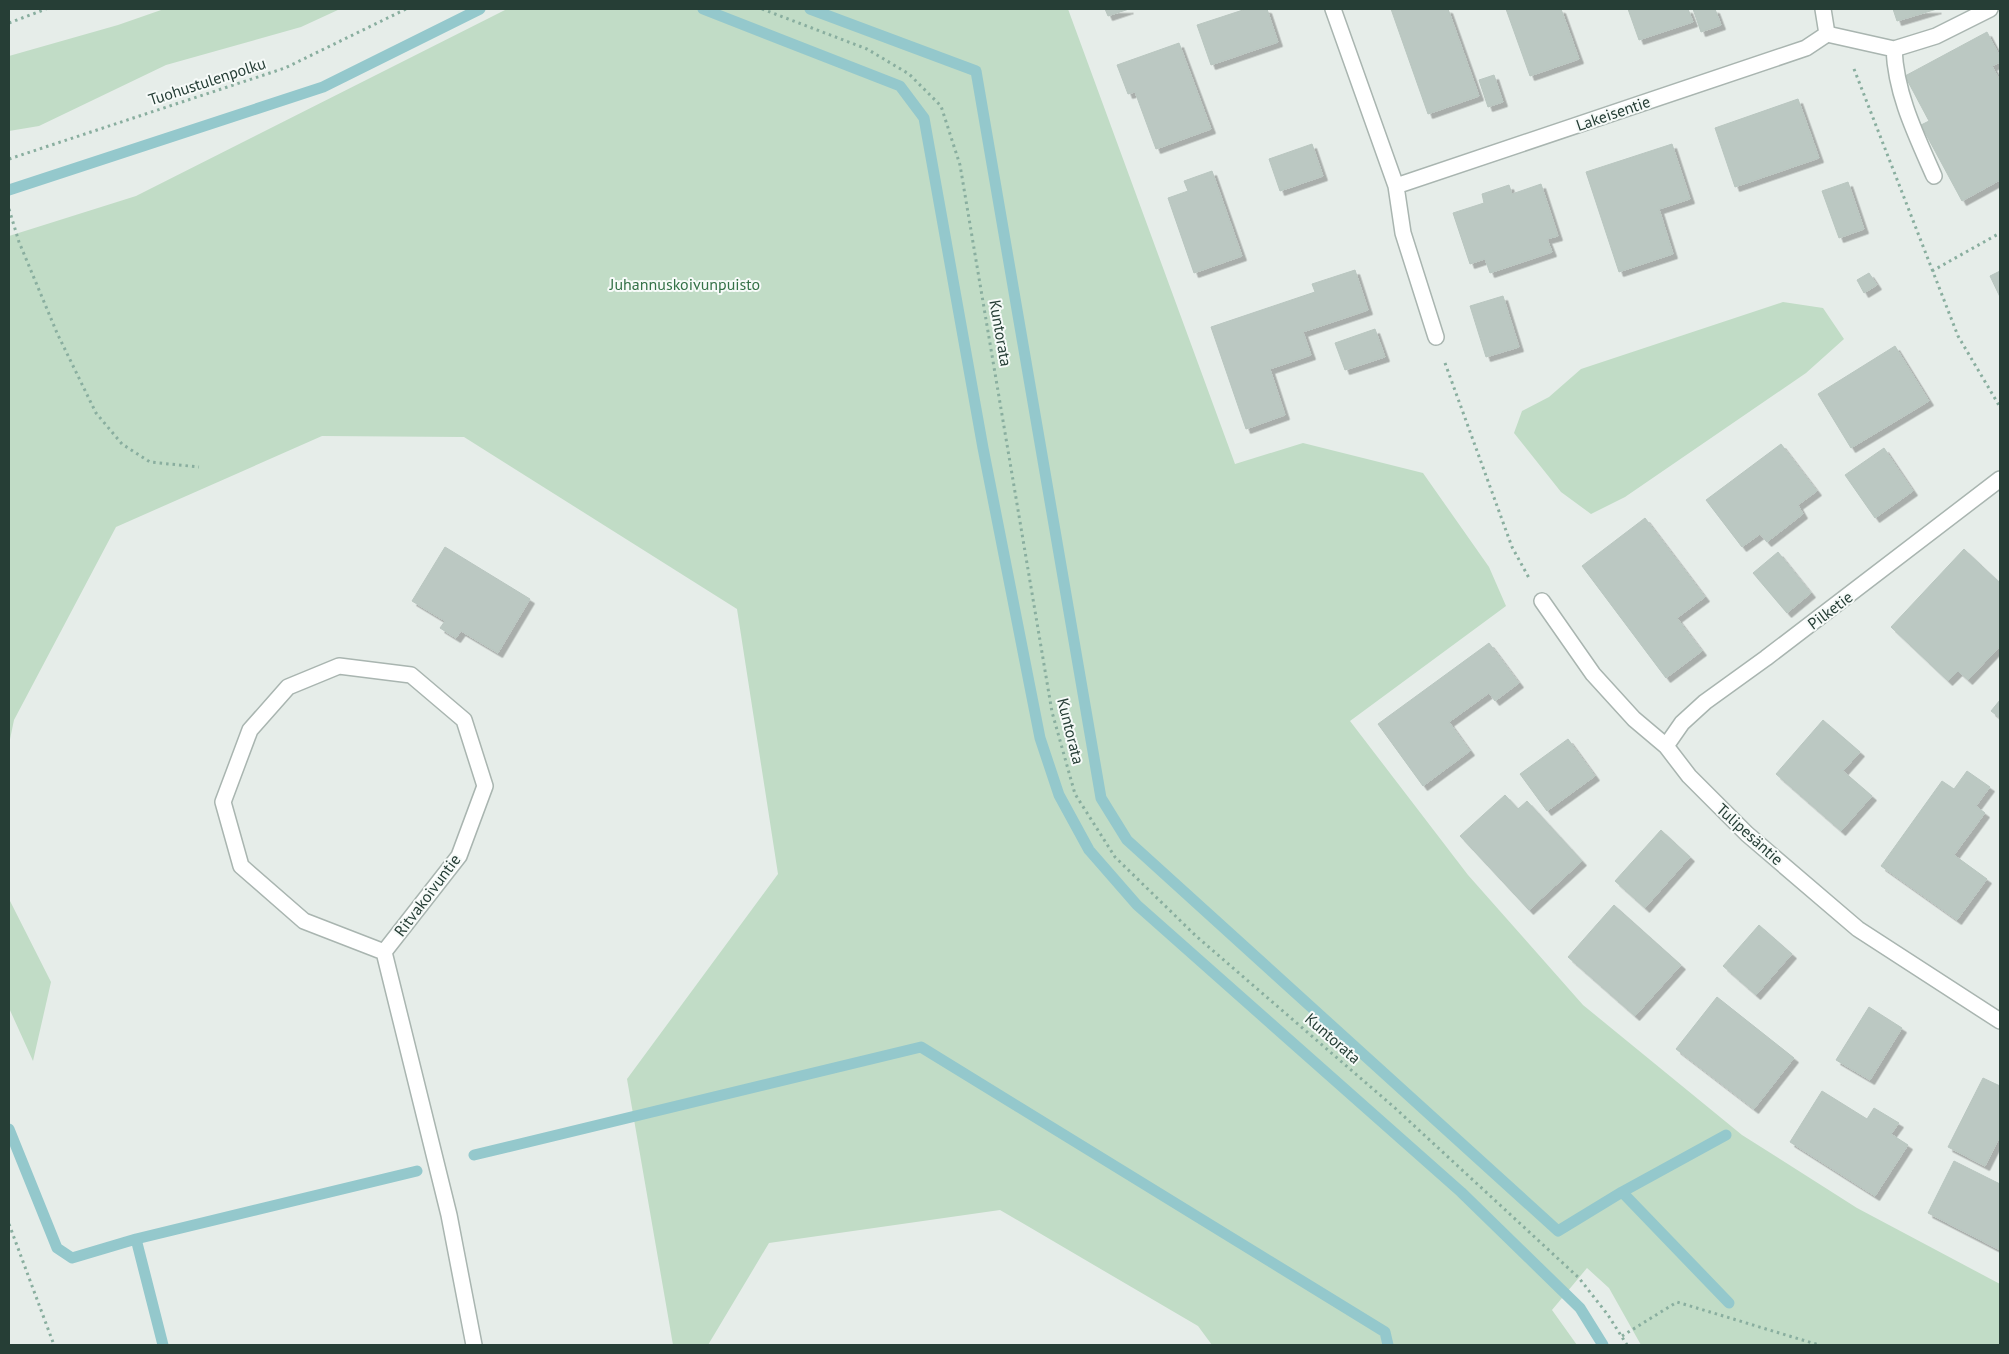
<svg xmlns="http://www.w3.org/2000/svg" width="2009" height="1354" font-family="'PT Sans',sans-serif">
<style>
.green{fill:#c1dcc6}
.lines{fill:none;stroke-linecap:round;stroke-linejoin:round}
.stream{stroke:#94c8cc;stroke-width:11}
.building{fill:#bbc8c2;stroke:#b9c6c0;filter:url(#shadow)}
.service-casing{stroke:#a9b5b0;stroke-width:18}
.minor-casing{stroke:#a9b5b0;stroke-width:18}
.path{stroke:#89ae9f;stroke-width:3;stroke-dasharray:2.5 4;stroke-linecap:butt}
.service{stroke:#fff;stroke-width:15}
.minor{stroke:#fff;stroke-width:15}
.labels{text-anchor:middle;stroke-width:4;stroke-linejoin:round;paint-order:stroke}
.street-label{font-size:16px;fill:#263e36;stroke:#f6faf8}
.park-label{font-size:16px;fill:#347147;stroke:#f6faf8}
</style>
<defs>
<filter id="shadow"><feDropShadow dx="4.5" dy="4.5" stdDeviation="0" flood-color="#0004"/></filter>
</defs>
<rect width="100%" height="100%" fill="#e6ede9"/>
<path class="green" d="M164 9H340L301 27 166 65 39 126 9 131V56L118 25Z
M507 9H1068L1235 464 1303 443 1423 473 1489 567 1506 606 1350 721 1468 875 1583 1005 1742 1135 1857 1208 2000 1284V1345H1641L1609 1288 1587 1268 1552 1310 1577 1345H1212L1198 1326 1000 1210 769 1243 708 1345H673L627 1079 778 874 737 609 464 437 322 436 116 527 14 720 9 744V236L136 196Z
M1783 302 1823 308 1844 339 1806 373 1625 497 1591 514 1561 492 1514 433 1522 411 1549 397 1581 369Z
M9 899 51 982 33 1061 9 1008Z"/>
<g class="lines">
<path class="stream" d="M703 9 900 86 924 118 983 448 1040 738 1059 795 1089 850 1137 905 1461 1192 1580 1308 1603 1345
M810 9 976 71 1101 798 1127 840 1558 1231 1622 1192 1726 1135
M9 190 323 87 480 9
M9 1129 57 1248 72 1258 136 1239 417 1171
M474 1155 921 1047 1385 1332 1388 1345
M1622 1192 1729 1303
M136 1239 163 1345"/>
</g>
<path class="building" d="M1105 9H1129L1108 16Z
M1246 9H1267L1278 42 1211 65 1197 25Z
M1391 9H1448L1479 96 1428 114Z
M1506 9H1561L1579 59 1530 76Z
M1628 9H1688L1693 22 1639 40Z
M1693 9H1715L1721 25 1701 32Z
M1893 9H1937L1897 21Z
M1987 32 2000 57V62L1992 66 2000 81V180L1962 201 1921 125 1929 121 1905 76Z
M1179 43 1211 129 1156 149 1135 92 1128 94 1117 65Z
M1494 75 1503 102 1488 107 1479 80Z
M1798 99 1819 158 1735 187 1715 128Z
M1312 144 1323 176 1280 191 1269 159Z
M1672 144 1690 199 1659 209 1673 254 1619 272 1586 172Z
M1212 171 1242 256 1194 273 1168 198 1188 191 1184 181Z
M1848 182 1864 229 1839 238 1822 191Z
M1541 184 1558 236 1547 239 1552 252 1490 273 1485 259 1470 264 1453 213 1484 203 1482 194 1509 185 1512 194Z
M1355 270 1368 310 1303 332 1311 355 1270 369 1285 415 1246 429 1211 327 1315 292 1312 284Z
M2000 271V297L1990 276Z
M1869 273 1877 285 1864 293 1857 280Z
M1503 296 1519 347 1486 357 1470 306Z
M1375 329 1385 357 1345 370 1335 343Z
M1895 346 1929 401 1851 448 1818 394Z
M1781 444 1817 491 1798 505 1803 514 1767 542 1760 534 1742 547 1706 500Z
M1884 448 1913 491 1875 518 1845 475Z
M1645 518 1705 597 1677 618 1702 651 1666 678 1582 566Z
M445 547 530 599 498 653 461 631 456 638 440 628 445 621 412 601Z
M1964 549 2000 583V646L1968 680 1958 671 1948 681 1891 627Z
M1778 552 1811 593 1787 613 1753 573Z
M1489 643 1519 683 1495 701 1489 693 1449 722 1470 751 1423 786 1378 724Z
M2000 700V718L1991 711Z
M1823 720 1860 752 1843 771 1872 796 1841 831 1776 774Z
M1568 739 1595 776 1547 811 1520 774Z
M1967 771 1990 787 1976 806 1985 813 1954 855 1987 879 1957 920 1881 866 1942 781 1954 789Z
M1505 795 1518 809 1527 801 1582 861 1529 910 1460 836Z
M1661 830 1690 857 1645 908 1615 881Z
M1614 905 1681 965 1635 1016 1568 957Z
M1759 925 1792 954 1756 995 1723 966Z
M1717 997 1794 1058 1754 1109 1676 1049Z
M1869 1007 1902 1028 1870 1080 1836 1060Z
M1983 1078 2000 1086V1136L1985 1166 1948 1147Z
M1822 1091 1867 1119 1874 1108 1899 1123 1891 1134 1908 1145 1875 1196 1790 1142Z
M1954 1161 2000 1184V1250L1928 1213Z"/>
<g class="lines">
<defs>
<path id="service" d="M1827 34 1894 49 1936 36 1990 9
M1894 49C1896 95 1916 135 1934 176"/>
<path id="minor" d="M1333 9 1396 186 1403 233 1436 337
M1396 186 1806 48 1827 34 1823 9
M1542 601 1593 674 1634 719 1666 746 1689 776 1747 834 1858 929 2000 1021
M339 666 411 675 464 720 485 786 459 856 384 952 304 921 241 866 223 802 250 730 288 687Z
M1666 746 1682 723 1705 702 1766 658 2000 479
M384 952 449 1215 474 1345"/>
</defs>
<use href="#service" class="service-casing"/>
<use href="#minor" class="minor-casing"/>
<path class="path" d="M762 9 867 49 909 74 941 106 960 165 1052 712 1075 794 1115 857 1196 936 1395 1108 1579 1278 1608 1315 1627 1345
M9 23 46 9
M1854 69 1958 336 2000 407
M9 159 285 68 406 9
M9 209 19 242 57 333 96 413 122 444 150 462 199 467
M1932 271 2000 233
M1445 363 1512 547 1529 578
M9 1224 54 1345
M1622 1336 1677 1302 1819 1345"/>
<use href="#service" class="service"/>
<use href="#minor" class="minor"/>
</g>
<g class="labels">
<g class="street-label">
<text transform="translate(207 81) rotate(-18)" y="6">Tuohustulenpolku</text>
<text transform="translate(1613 113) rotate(-19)" y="6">Lakeisentie</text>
<text transform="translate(1001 333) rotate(80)" y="6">Kuntorata</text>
<text transform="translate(1830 610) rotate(-37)" y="6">Pilketie</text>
<text transform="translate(1071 731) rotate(76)" y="6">Kuntorata</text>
<text transform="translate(1750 834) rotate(42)" y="6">Tulipesäntie</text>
<text transform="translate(427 895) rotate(-53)" y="6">Ritvakoivuntie</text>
<text transform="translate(1333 1038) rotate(41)" y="6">Kuntorata</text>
</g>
<g class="park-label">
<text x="685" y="290">Juhannuskoivunpuisto</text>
</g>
</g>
<rect width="2009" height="1354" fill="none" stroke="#263e36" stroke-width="20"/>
</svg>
